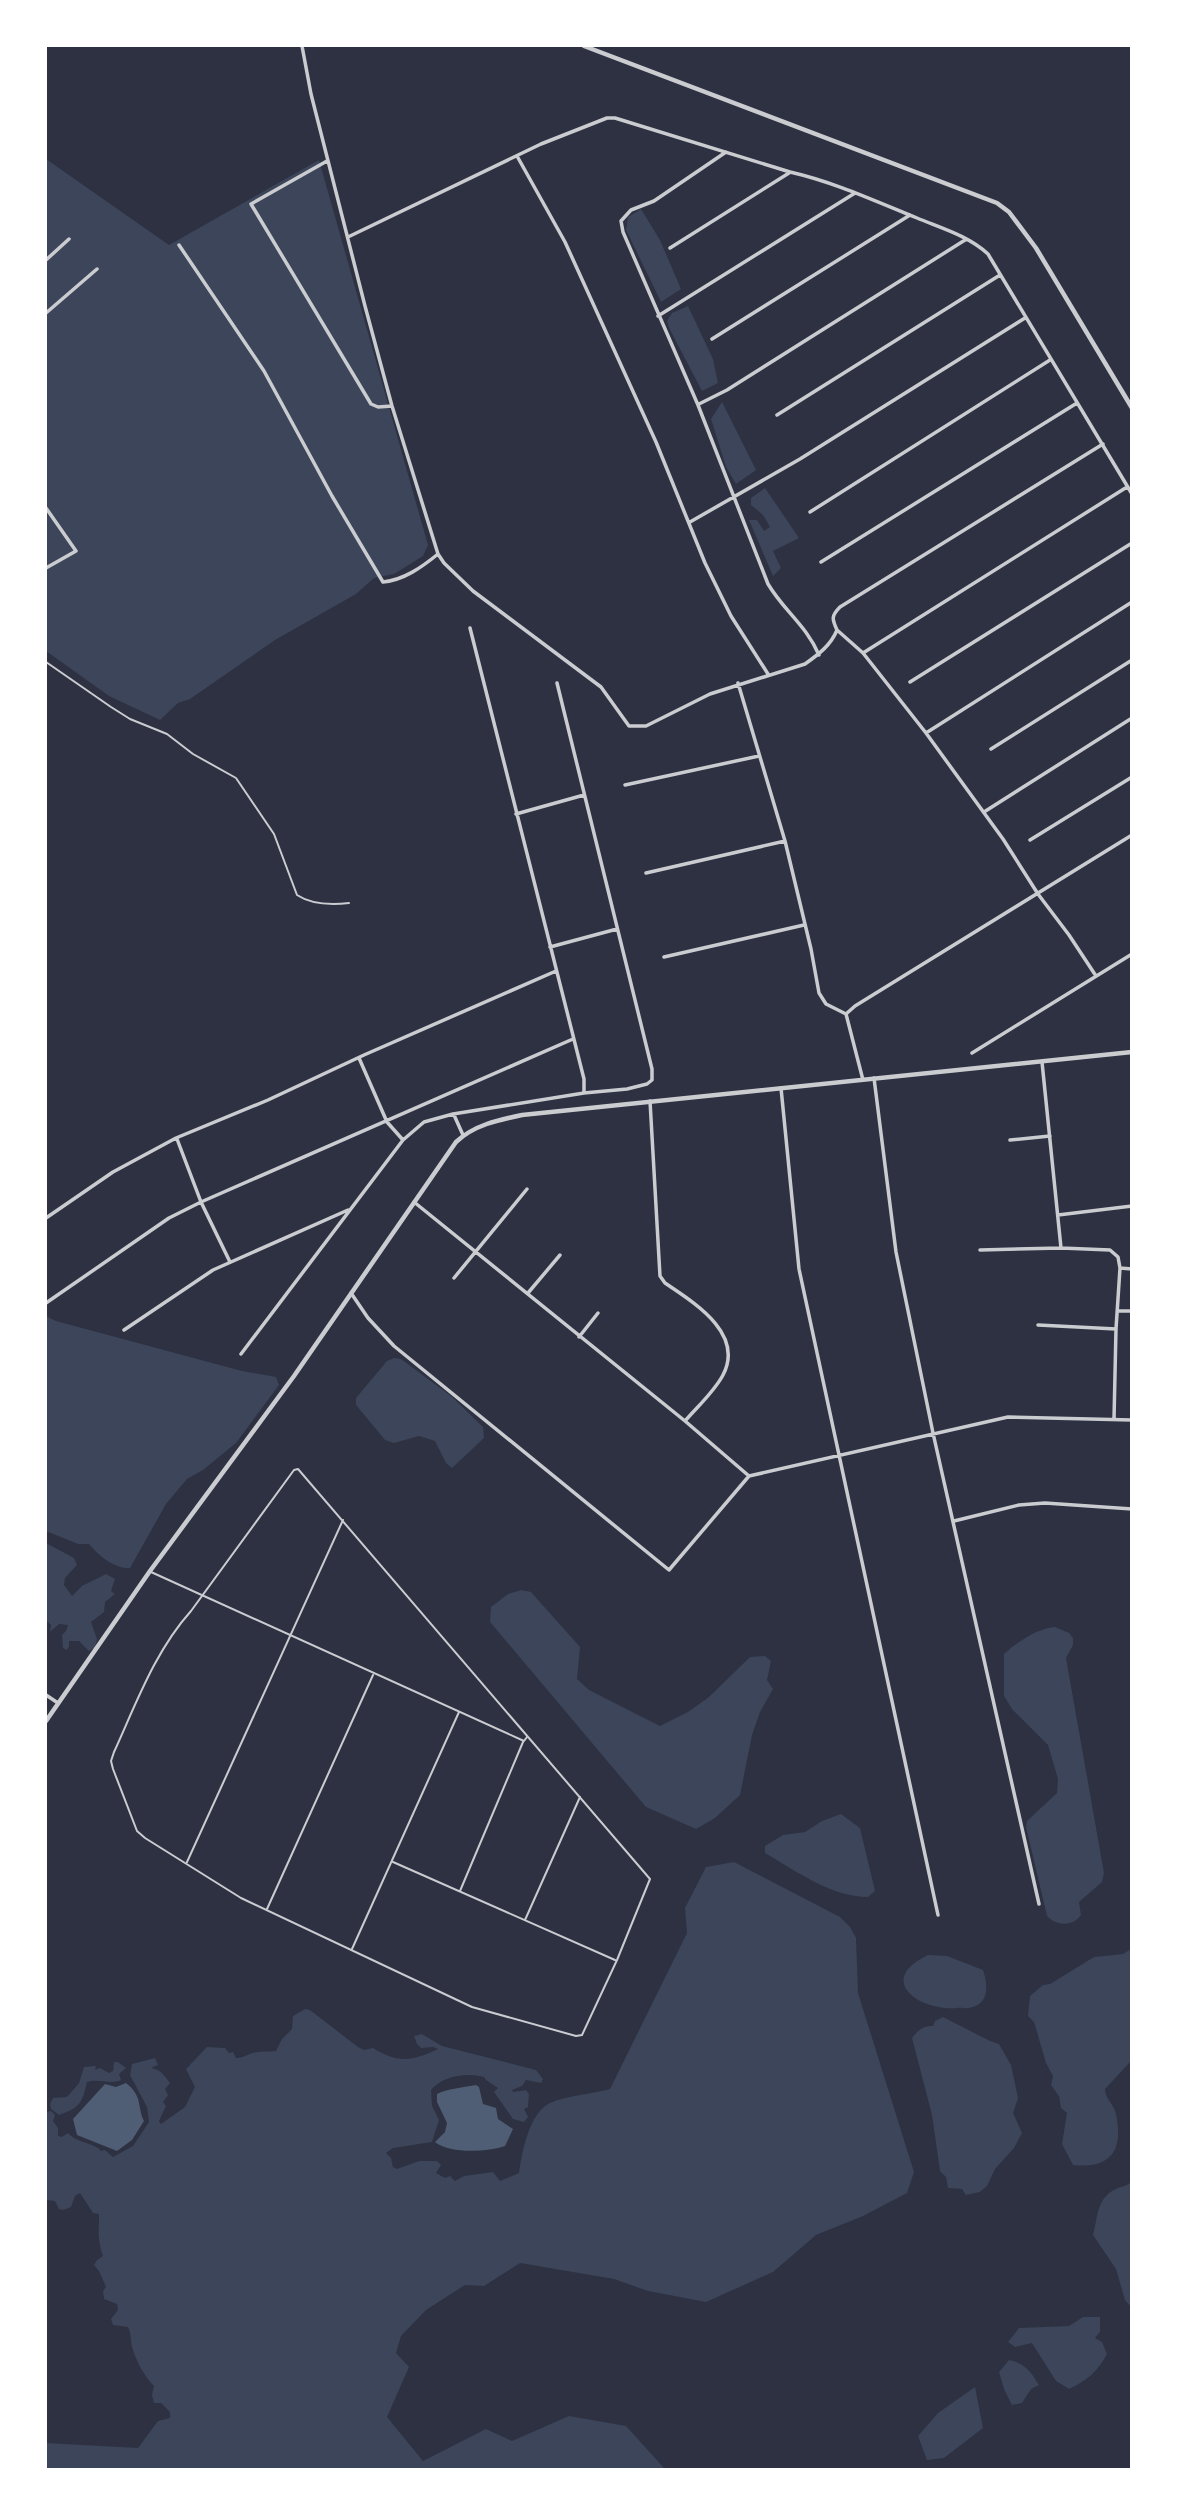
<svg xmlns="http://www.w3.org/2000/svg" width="1177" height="2515" font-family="Lora,serif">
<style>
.green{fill:#3c4559}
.water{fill:#4f5d75}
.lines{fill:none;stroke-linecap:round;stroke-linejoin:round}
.service{stroke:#caccd0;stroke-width:2}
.minor{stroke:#caccd0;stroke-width:3.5}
.tertiary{stroke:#caccd0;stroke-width:4.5}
</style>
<rect width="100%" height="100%" fill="#2d3142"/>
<path class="green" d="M46 159 169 245 319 160 428 545 423 556 394 574 374 578 356 594 275 640 190 699 178 703 160 720 109 696 46 651Z
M641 209 660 240 681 289 661 302 626 230 628 217Z
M688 306 713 359 718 383 702 391 669 328 667 321 672 313Z
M722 402 756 470 736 484 726 467 711 419Z
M765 488 799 538 773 551 781 568 773 576 749 520H757L764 531 770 527 763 515 751 505V498Z
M46 1316 56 1321 242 1371 276 1377 279 1385 236 1443 203 1470 187 1479 166 1504 130 1568C114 1569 98 1555 89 1544H78L46 1531Z
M394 1358 401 1359 451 1396 483 1427 484 1438 452 1468 446 1463 435 1441 419 1436 394 1443 385 1440 356 1405V1398L387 1361Z
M46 1543 74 1558 77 1565 65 1578 64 1585 72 1596 82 1586 106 1574 115 1579 111 1591 115 1594 105 1602 104 1612 91 1622 97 1639 95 1648 89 1651 79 1641H69V1647L66 1650 63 1648 62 1635 66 1631 68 1625 59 1624 50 1632 51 1625 46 1620Z
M521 1590 531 1592 580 1647 577 1679 589 1690 660 1726 688 1712 709 1697 750 1657 765 1656 771 1661 767 1680 773 1689 760 1712 752 1735 740 1795 715 1818 696 1829 646 1807 490 1622 491 1607 508 1594Z
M1055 1627 1069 1633 1073 1638V1645L1066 1658 1104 1873 1102 1882 1079 1902 1081 1915C1073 1927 1056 1926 1047 1916L1026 1827 1027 1821 1057 1793 1058 1779 1048 1745 1012 1709 1004 1696V1654C1017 1642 1038 1628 1055 1627Z
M841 1814 860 1828 875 1891 868 1897C831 1897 796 1871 765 1853V1846L783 1835 805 1832 822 1821Z
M734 1862 840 1917 850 1927 856 1938 858 1993 914 2172 907 2193 863 2216 816 2235 773 2272 706 2302 648 2291 614 2279 520 2263 484 2286 465 2285 426 2310 401 2336 396 2353 409 2367 387 2417 423 2461 486 2429 512 2441 569 2416 626 2426 665 2469H46V2443L138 2448 158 2421 170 2418V2412L161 2403H154L152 2395 154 2386C145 2377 137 2363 133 2350 130 2342 132 2335 128 2327L113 2325 111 2319 118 2310 117 2304 104 2299 103 2291 106 2287 99 2271 94 2265 97 2260 103 2256C97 2239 99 2230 99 2214L93 2213 80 2193 75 2196 71 2207 63 2210 59 2209 55 2201 46 2200V2112L51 2111 55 2115 53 2121 58 2128V2136L62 2137 68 2133C77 2143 95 2143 101 2151L105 2150 113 2157 133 2146 149 2122 147 2107 130 2075 132 2064 155 2058 158 2065 151 2068C160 2069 165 2076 170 2083L165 2089 168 2095 163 2102 166 2106 159 2121 161 2124 185 2107 195 2087 186 2069 207 2047 225 2048 229 2053 233 2052 236 2058C245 2058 250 2052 259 2052 265 2051 269 2052 276 2051L282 2039 292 2029 293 2016 305 2009 310 2010 358 2047 364 2050 373 2048C399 2064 412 2061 438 2049L433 2047 421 2048 417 2044 414 2036 422 2034 442 2046 536 2070 543 2079 541 2083 526 2080 522 2086 512 2090 513 2092 526 2090 529 2094 528 2107 524 2109 528 2117 524 2122 513 2119 494 2092 498 2088 486 2080 484 2077C467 2072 442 2076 431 2090L432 2106 439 2120 432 2142 393 2148 386 2153 391 2158 393 2167 397 2169 419 2161H437L441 2165 436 2173 445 2178 450 2176 455 2181 464 2176 493 2172 500 2181 519 2173C522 2152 529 2113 550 2103 565 2096 592 2094 610 2089L687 1933 685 1908 706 1867Z
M1131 1949V2061L1105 2089C1105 2099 1114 2104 1116 2114 1124 2151 1110 2169 1073 2165L1062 2144 1067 2113 1061 2108 1059 2096 1051 2085 1053 2076 1046 2063 1034 2022 1028 2016 1030 1996 1043 1985 1050 1984 1094 1957 1123 1954Z
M928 1955 947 1956 983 1970C988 1985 990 2005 968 2008 965 2009 961 2007 957 2008 919 2011 875 1980 928 1955Z
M943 2017 990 2041 999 2044 1011 2065 1018 2098 1013 2113 1022 2133 1014 2148 995 2169 987 2186 980 2192 966 2195 962 2189 948 2188 946 2177 940 2171 932 2115 912 2038C918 2030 923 2026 933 2026L935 2021Z
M114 2062H118L126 2068 119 2074 121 2080C111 2085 97 2078 87 2082 82 2103 81 2107 59 2115L51 2109 50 2104 53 2098 67 2097 79 2083 84 2067 96 2066 95 2070 100 2068 109 2073 113 2071Z
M1131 2182V2307L1125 2300 1116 2269 1093 2235C1098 2218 1096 2198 1116 2189 1122 2186 1126 2187 1131 2182Z
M1083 2317H1100V2332L1095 2338 1102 2342 1107 2354C1097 2372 1088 2380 1069 2389L1056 2381 1032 2343 1015 2347 1008 2342 1019 2328 1069 2326Z
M1009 2360C1025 2363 1031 2372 1039 2385L1031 2389 1022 2403 1012 2405 1004 2389 999 2372Z
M975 2387 983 2428 944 2458 927 2460 918 2436 938 2413Z"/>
<path class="water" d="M126 2083C143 2096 137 2107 144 2121L132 2140 117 2151 77 2135 73 2119 105 2084 116 2087Z
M476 2085 479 2087 483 2104 496 2108 498 2119 513 2129 505 2146C488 2152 449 2154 435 2142L445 2132 447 2123 437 2102V2094C446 2089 465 2087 476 2085Z"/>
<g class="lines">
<path class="service" d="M46 662 111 707 130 719 167 734 193 754 236 778 274 834 297 895C312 905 331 905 349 903
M298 1469 650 1879 617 1960 582 2035 576 2036 472 2007 241 1898 145 1838 137 1831 113 1769 111 1761 114 1752C136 1704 155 1651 191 1611L294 1470Z
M151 1572 524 1741 527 1737
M187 1862 343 1520
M393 1862 615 1960
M460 1891 523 1742
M267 1909 373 1675
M525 1920 580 1797
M352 1949 459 1712"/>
<path class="minor" d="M302 46 311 94 365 306 392 406 438 554 444 563 473 591 601 687 629 726H646L710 694 805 664C819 654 831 645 837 630 832 619 831 616 840 607L1103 444
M726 152 654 201 631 210 621 221 623 232 698 405 768 584C784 611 806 625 819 655
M517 156 565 242 656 442 705 563 731 616 768 674
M327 161 251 204 371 404 378 407 392 406
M348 237 541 144 607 118H615L790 172C834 182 875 201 917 218 941 228 969 236 988 254L1132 494
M179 245 264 371 332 496 383 582C404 580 422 567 438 554
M670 248 789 173
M46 260 69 239
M46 313 97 269
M658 316 855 193
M712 339 910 215
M699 404 727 390 965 240
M777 415 1000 275
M46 508 76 551 46 568
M810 512 1050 360
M690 522 800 459 1025 318
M821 562 1077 403
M470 628 584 1079V1093
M837 630 863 653 926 733 1003 839 1038 894 1069 935 1096 976
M863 653 1127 487
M910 682 1132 543
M738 683 785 841 811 949 819 993 826 1004 846 1014
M926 733 1132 602
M991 749 1132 660
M625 785 759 756
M984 812 1132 718
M516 814 584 795
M1030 840 1132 777
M646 873 785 841
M550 947 617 929
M664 957 804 925
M972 1053 1132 954
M359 1058 387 1122 403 1140
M1042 1062 1061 1248 1110 1250 1118 1257 1120 1268 1116 1329 1114 1419
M874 1078 896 1252 933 1433 1039 1904
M863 1080 846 1014 855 1006 1132 835
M781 1088 799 1269 938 1915
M650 1101 660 1276 665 1283C693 1302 745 1333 723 1375 714 1392 698 1406 685 1421
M454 1115 463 1135
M177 1139 201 1202 230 1262
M1010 1140 1050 1136
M414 1202 685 1421 749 1476 1008 1417 1132 1420
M1058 1215 1132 1206
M46 1218 113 1172 176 1138 268 1100 364 1055 556 971
M980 1250 1061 1248
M1120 1268 1132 1269
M454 1278 527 1189
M351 1293 368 1318 394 1346 669 1570 749 1476
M528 1293 560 1255
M46 1303 169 1218 201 1202 573 1039
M1118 1311H1132
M1038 1325 1116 1329
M124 1330 213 1270 348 1210
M579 1337 598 1313
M241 1354 403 1140 424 1122 453 1114 584 1093 627 1089 647 1084 652 1080V1069L557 683
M954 1521 1019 1505 1045 1503 1132 1509
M46 1695 58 1703"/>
<path class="tertiary" d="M584 46 997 203 1009 212 1036 248 1132 408
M46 1721 150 1571 294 1376 456 1142C474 1125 498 1120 522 1115L1132 1052"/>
</g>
<rect width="1177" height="2515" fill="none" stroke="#ffffff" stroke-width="94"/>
</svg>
